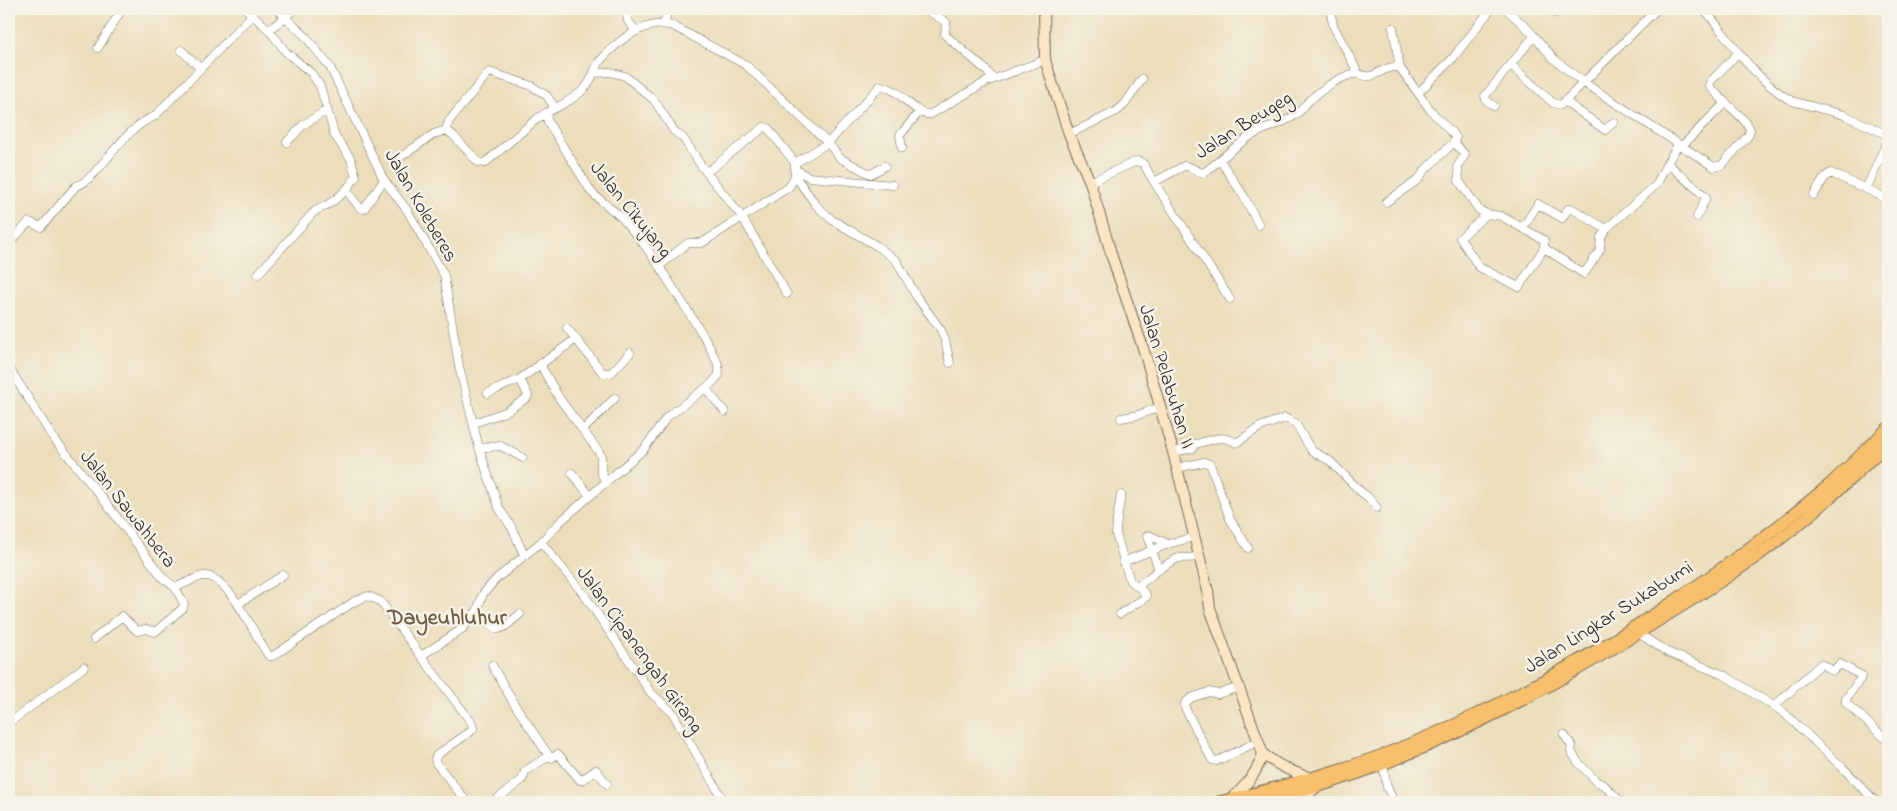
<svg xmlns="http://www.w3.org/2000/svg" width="1897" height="811" font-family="'Indie Flower',sans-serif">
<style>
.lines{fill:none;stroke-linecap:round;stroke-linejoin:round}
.street-casing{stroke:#6f6a5d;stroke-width:9}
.secondary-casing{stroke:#6f6a5d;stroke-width:12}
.primary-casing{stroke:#6f6a5d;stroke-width:13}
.street{stroke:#fff;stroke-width:8}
.secondary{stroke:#fce5c4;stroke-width:10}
.primary{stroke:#f8bf6c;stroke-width:11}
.labels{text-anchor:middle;stroke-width:5;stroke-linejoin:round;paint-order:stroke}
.street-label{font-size:20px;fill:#2b2b2b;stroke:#f7f3e8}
.quarter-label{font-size:22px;font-weight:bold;fill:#715c47;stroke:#f7f3e8}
</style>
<rect width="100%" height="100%" fill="#f7f3e8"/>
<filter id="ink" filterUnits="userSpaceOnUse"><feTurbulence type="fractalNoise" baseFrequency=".02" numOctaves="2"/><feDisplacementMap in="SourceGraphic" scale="10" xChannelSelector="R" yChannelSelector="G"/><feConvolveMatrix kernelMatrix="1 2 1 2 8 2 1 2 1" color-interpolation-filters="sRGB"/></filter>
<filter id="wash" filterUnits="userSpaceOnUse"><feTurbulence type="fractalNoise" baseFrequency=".0096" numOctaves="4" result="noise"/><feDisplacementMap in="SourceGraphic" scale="20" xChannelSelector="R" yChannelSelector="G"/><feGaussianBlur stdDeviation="1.12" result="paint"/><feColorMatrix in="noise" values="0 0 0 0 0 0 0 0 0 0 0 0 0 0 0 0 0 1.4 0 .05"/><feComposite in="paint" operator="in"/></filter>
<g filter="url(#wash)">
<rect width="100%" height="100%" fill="#ecdebb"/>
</g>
<g filter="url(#ink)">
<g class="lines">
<defs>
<path id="street" d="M246 9 269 30 285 17 277 9
M294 9 285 17 305 36 330 67 384 180 407 210 444 275 459 366 479 448 499 508 512 528 524 555
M626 9 628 21 636 31
M910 9 927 10 946 22 945 35 986 70 993 79
M1330 9 1333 25 1358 73
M1506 9 1527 28 1554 59 1583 82 1714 167 1722 165 1748 136 1750 130C1748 119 1717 98 1709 85L1711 81 1738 53
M1551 9 1555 13
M1704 9C1730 40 1755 81 1792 101L1844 115 1888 135
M664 24 668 9
M1393 28 1400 68
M98 48 122 9
M181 50 200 68
M1511 65 1553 103 1561 105 1657 9
M594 73 610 72 625 76 654 100 674 131 683 138 702 167 742 217 787 294
M1418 93 1431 111 1456 137 1454 142 1465 155 1458 165 1459 181 1479 210 1487 214 1501 216 1544 240V248L1519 287 1479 267 1460 238 1487 214
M1565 101 1605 130 1614 122
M1494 106 1486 100 1485 96 1534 36
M446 130 449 121 489 72 532 86 547 96 555 108
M1069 134 1117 111 1125 104 1142 79
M287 142 303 125 327 110
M1681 147 1725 103
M902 148 900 135 920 111
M396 160 434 134 446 130 453 135 478 162 485 163 538 118 546 113
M1220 160 1243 195 1259 225
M1667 163 1706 197 1697 217
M796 170 809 177 893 185
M707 172 764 127 768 128 795 163
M795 176 816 205 832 220 877 246 896 260 916 296 941 330 945 340 950 363
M1090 182 1137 161 1143 163 1154 182 1184 166C1191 165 1196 172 1204 173 1219 161 1233 148 1249 137 1263 128 1280 125 1294 116 1301 112 1305 104 1310 100 1321 90 1335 80 1349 75 1358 71 1363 78 1371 76 1381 73 1389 64 1400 68L1418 93 1453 58 1491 9
M1154 182 1230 299
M1866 189 1888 140
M346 190 360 208 364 209 384 180
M1814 195 1825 177 1831 173 1888 199
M1386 202 1418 180 1425 170 1454 142
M1523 227 1538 204 1562 218 1568 209 1571 208 1606 229
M9 243 29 222 41 227 76 186C87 183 95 172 103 163 118 146 134 124 155 116L252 15
M1544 248 1584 274 1600 250 1601 237 1606 229 1657 184 1667 163 1678 145
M659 266 688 243H702L789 187 795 176V163L828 143 840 158 868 173 871 174 885 166
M258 274 313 213C317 209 321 208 327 205 338 199 349 187 356 177L351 159 335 136 320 86 311 73 286 52 269 30
M576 339 603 373H611L630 353
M540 364 559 398 599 452 601 457V472L606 483
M9 368 52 436 99 494 163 578 175 587C185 585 194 577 204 576 229 574 256 639 269 656H273L355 601 368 596 380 601 421 656 462 629 477 611 483 594 496 579 541 542 560 522 644 449 667 417 711 384 719 375 718 364 705 338 659 266 643 243 622 218 592 193 548 122 546 113C560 105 574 100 585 88 592 81 594 69 600 61 618 40 645 19 673 26L746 65 828 143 880 86C901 87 914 117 931 114L986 82 1045 60
M706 389 725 412
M488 393 520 379
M1121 418 1138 415 1160 407
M474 423 505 412 527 398 528 395 520 379 576 339 567 328
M583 430 615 398
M479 448 501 446 523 458
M1173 452 1193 448 1195 444C1210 441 1221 433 1236 443L1260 427 1285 418 1295 423 1312 451 1330 461 1361 492 1368 497 1377 508
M1177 468 1204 462 1210 464 1230 519 1248 548
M572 473 590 496
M541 542 585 596 651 693 672 712 722 798 726 802
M1123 562 1168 544 1194 537
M1159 570 1147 536 1149 535 1168 544
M1138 586C1149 578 1166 562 1179 558 1186 557 1192 559 1199 556
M238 604 283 575
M477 611C497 634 496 635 520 614
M1120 614 1146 597V595L1138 586 1130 581 1116 534 1117 519 1121 495
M1638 633 1667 652 1724 675 1783 712 1843 768 1876 802
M94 639 122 616 137 631 146 629 155 632 183 608 184 604 175 587
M421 656 472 723 473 729 470 732 437 755 435 759 436 763 467 802
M492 665 513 702 549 756 552 758 558 754 580 780H582L596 770 607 784
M1240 687 1218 694 1209 692 1191 698 1185 703V708L1212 760 1217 761 1259 741
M1773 707 1821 664 1833 671 1840 664 1862 676 1846 699V703L1888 741
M9 723 84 667
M1564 735 1572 746 1571 751 1577 761 1597 782 1604 785 1621 802
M1383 764 1387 787 1394 802
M493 802 522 780 525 771 549 756"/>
<path id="secondary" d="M1044 9 1045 60 1069 134 1090 182 1113 260 1144 351 1172 448 1208 591 1210 608 1263 754
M1263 754C1278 766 1293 773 1312 778
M1231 799C1246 786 1257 773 1263 754
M1300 802 1315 788"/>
<path id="primary" d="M1219 802C1273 789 1327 775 1380 756 1538 696 1700 594 1829 485 1849 467 1869 447 1888 428
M1259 802C1401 770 1533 699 1656 622 1705 592 1754 561 1799 524 1831 499 1859 471 1888 443"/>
</defs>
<use href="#street" class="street-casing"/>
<use href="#secondary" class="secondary-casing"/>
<use href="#primary" class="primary-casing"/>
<use href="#street" class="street"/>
<use href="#secondary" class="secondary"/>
<use href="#primary" class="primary"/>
</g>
</g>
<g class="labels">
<g class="street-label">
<text transform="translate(1243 124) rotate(-32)" y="7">Jalan Beugeg</text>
<text transform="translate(422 205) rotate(60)" y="7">Jalan Koleberes</text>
<text transform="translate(632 209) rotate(51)" y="7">Jalan Cikujang</text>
<text transform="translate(1168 376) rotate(73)" y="7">Jalan Pelabuhan II</text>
<text transform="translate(129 508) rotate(52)" y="7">Jalan Sawahbera</text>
<text transform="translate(1608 616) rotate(-32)" y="7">Jalan Lingkar Sukabumi</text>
<text transform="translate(641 649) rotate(54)" y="7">Jalan Cipanengah Girang</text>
</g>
<g class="quarter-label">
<text x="447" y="624">Dayeuhluhur</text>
</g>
</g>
<rect width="1897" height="811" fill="none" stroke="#f7f3e8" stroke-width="30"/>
</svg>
